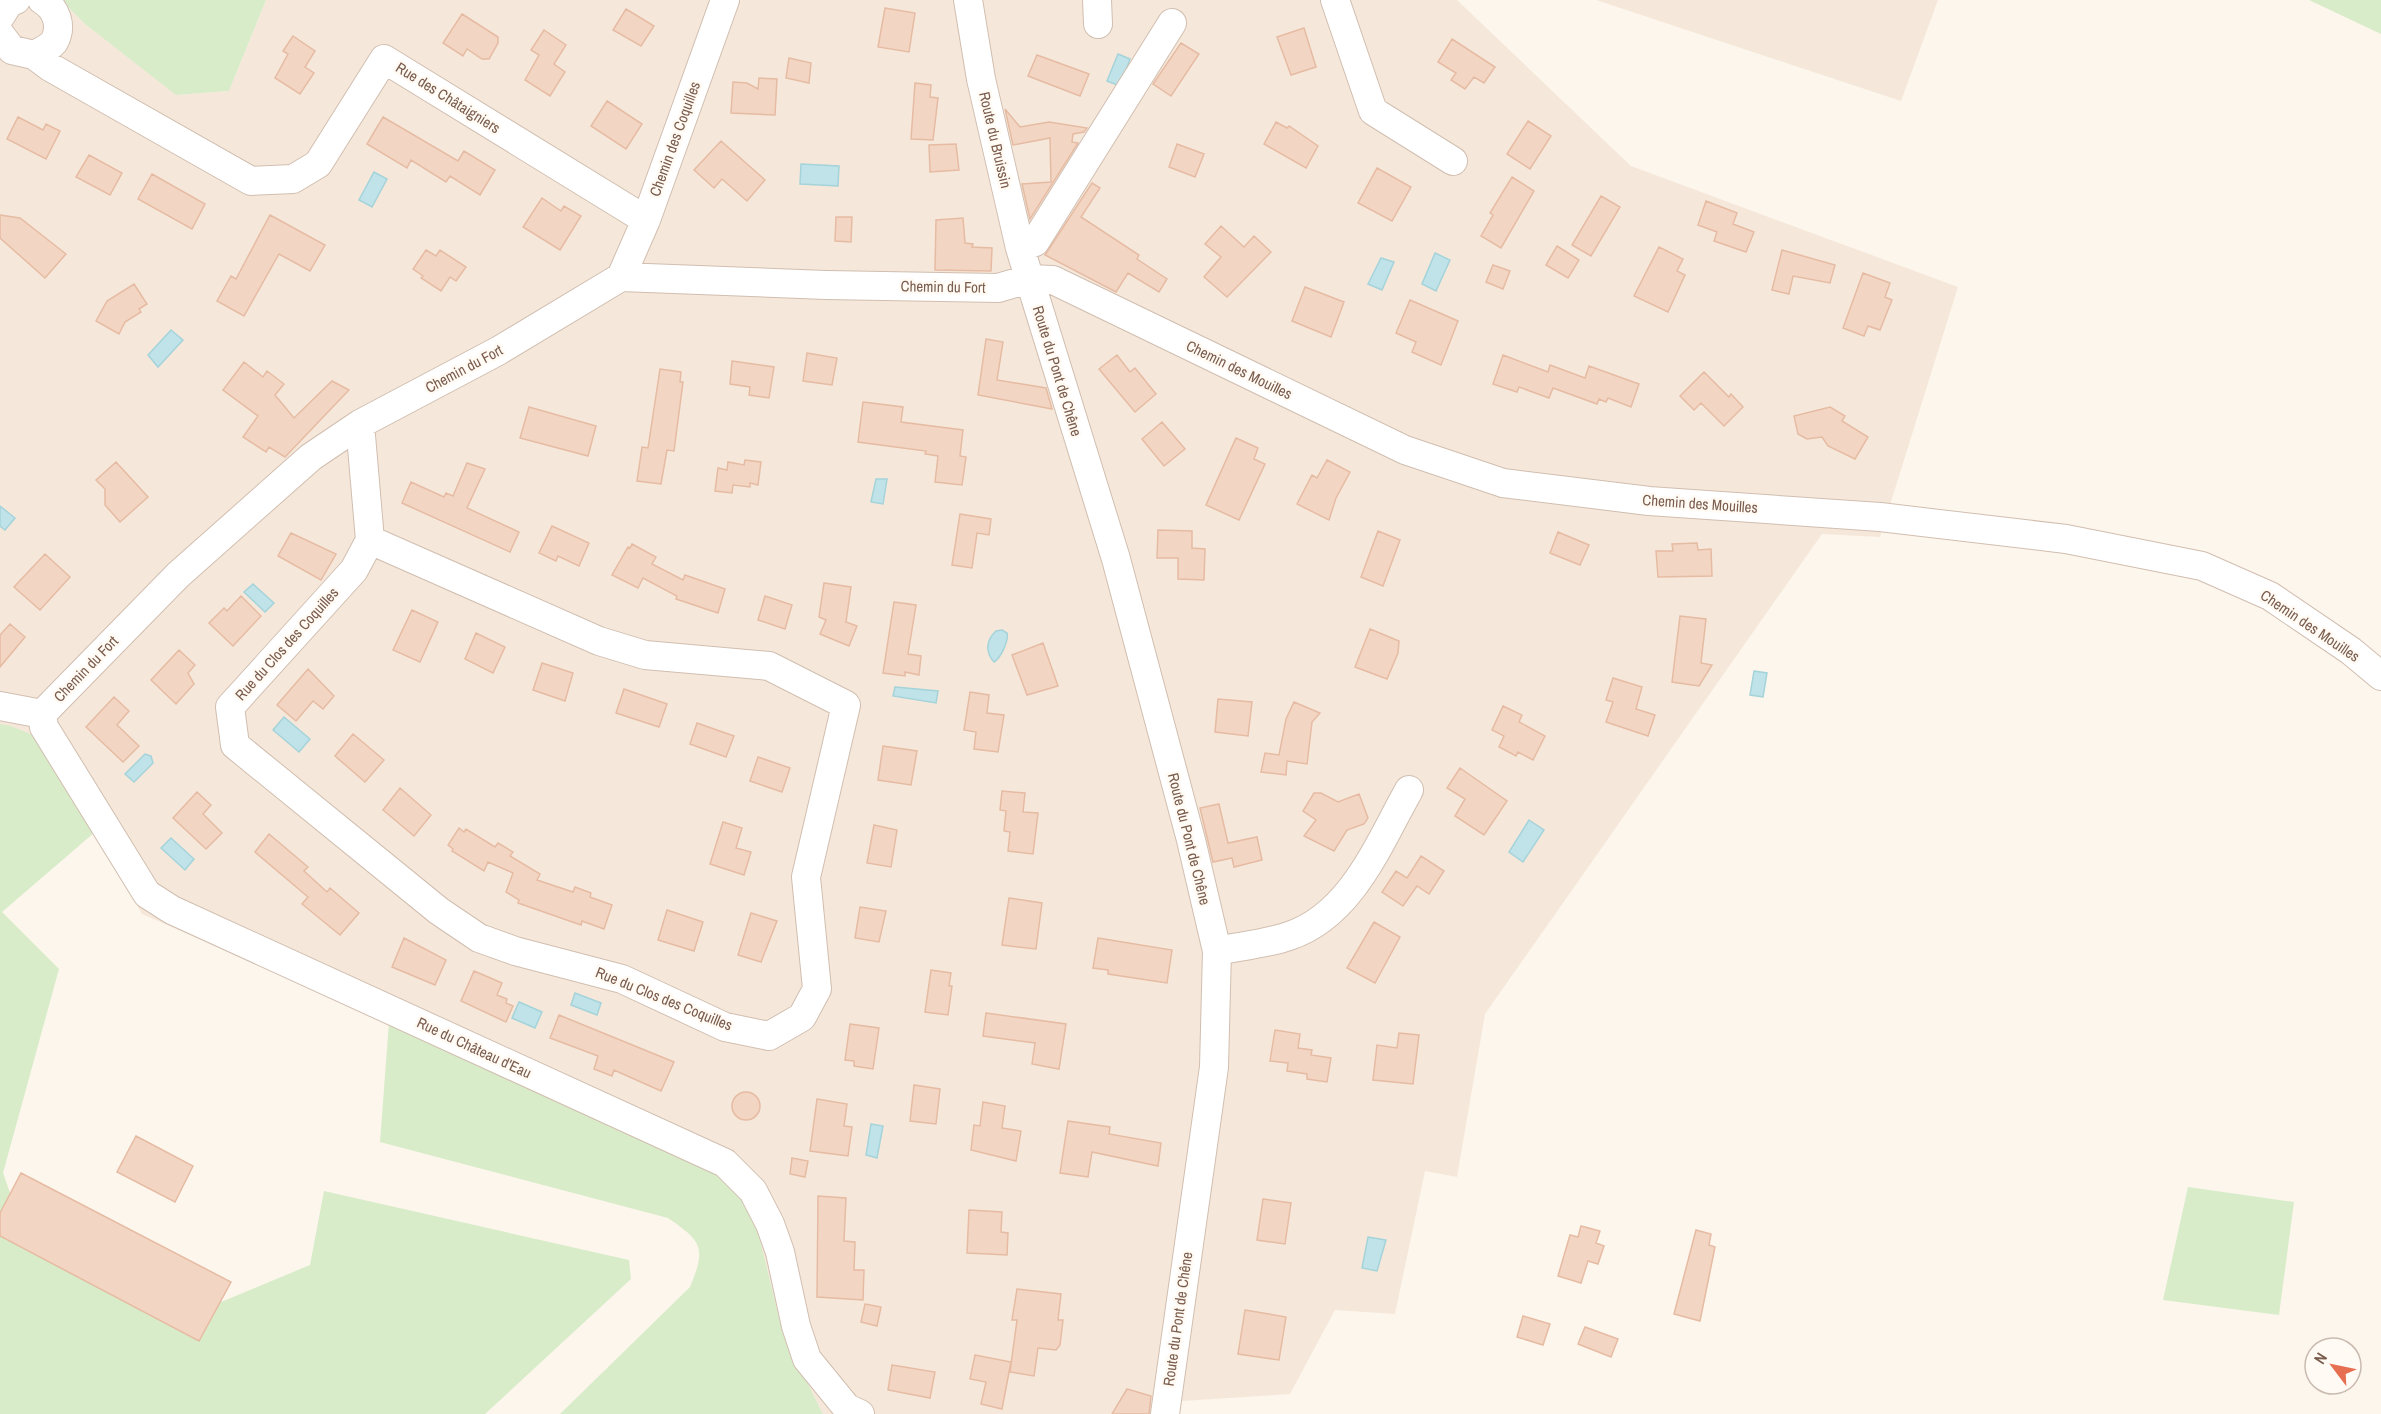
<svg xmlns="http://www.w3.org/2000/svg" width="2381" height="1414" font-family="'Archivo Narrow',sans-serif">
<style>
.residential{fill:#f5e8da}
.green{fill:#d8ecc9}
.water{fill:#bfe3e8;stroke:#a5d3da;stroke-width:1.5}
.building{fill:#f3d5c3;stroke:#e6bba3;stroke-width:1.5}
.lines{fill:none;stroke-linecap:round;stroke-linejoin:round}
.minor-casing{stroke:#d1beb0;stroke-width:30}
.minor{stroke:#fff;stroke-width:28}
.labels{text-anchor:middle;stroke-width:5;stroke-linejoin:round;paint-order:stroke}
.street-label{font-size:15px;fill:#7a5c4d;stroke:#fffaf3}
</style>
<rect width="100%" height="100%" fill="#fdf6ec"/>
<path class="residential" d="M0 0H61L85 24 177 95 229 91 266 0H1457L1631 166 1958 287 1880 537 1822 534 1485 1014 1457 1177 1425 1171 1395 1314 1335 1310 1290 1394 1182 1401 1180 1414H823L783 1334 755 1219 389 1022 142 914 95 832 0 724Z
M1596 0H1938L1901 101Z"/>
<path class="green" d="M61 0H266L229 91 176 95 85 24Z
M2309 0H2381V34Z
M0 724 11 726 40 738 95 832 2 912 59 969 3 1173 25 1235 204 1309 310 1265 324 1191 629 1260 631 1279 485 1414H0Z
M389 1022 740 1184 755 1219 783 1334 823 1414H560L690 1287C706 1248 703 1242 668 1218L380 1142Z
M2188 1187 2294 1202 2279 1315 2163 1300Z"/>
<path class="water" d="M1118 54 1130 59 1120 86 1107 81Z
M801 164 839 166 838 186 800 184Z
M374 172 387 179 372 207 359 200Z
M1435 253 1450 260 1436 291 1422 284Z
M1381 258 1394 262 1382 290 1368 284Z
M171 330 183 340 158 367 148 355Z
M876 479H887L883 504 871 502Z
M0 506 15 518 5 530 0 526Z
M253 584 274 603 265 612 244 592Z
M1002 630 1007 633C1009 640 1001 658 994 662 985 652 986 640 996 631Z
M1754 671 1767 673 1763 697 1750 695Z
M895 687 938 691 936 703 893 696Z
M284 717 310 739 299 752 273 730Z
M145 754 151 756 153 763 134 782 125 774Z
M1529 820 1544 830 1523 862 1509 852Z
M171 838 194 859 185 870 161 848Z
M575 993 601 1003 597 1015 571 1005Z
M519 1002 542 1012 535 1028 512 1018Z
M871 1124 883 1126 877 1158 866 1155Z
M1368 1237 1386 1240 1377 1271 1362 1268Z"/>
<path class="building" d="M885 8 915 13 909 52 878 47Z
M626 9 654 26 641 46 613 30Z
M462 14 498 37V43L489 59H482L467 49 463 56 443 43Z
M1304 28 1316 67 1291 75 1277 37Z
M544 30 566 45 554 64 565 72 550 96 525 80 539 55 531 50Z
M293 36 315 51 305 67 314 73 300 94 275 78 288 54 283 51Z
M1452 39 1495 67 1484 83 1474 77 1465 89 1451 80 1456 73 1438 62Z
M1181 43 1199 54 1171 96 1153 84Z
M1037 55 1089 74 1080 96 1028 76Z
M789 58 811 63 809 83 786 78Z
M759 78 777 79 775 115 731 113 733 82 747 83 758 89Z
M915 83 931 85 930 97 938 98 933 140 911 139Z
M607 101 642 124 626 149 591 126Z
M1005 109 1020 127 1049 122 1087 128 1084 132 1073 134 1072 142 1078 143 1030 219 1022 184 1051 182 1050 138 1013 145Z
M18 117 43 130 46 124 60 131 46 159 7 139Z
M383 117 458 161 464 151 495 170 480 195 450 176 446 182 411 160 407 168 367 144Z
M1528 121 1551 136 1530 169 1507 154Z
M1276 122 1287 128 1289 126 1318 146 1306 168 1264 144Z
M721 141 765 180 747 201 722 179 714 188 694 170Z
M956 144 959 170 930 172 929 145Z
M1177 144 1204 154 1195 177 1169 167Z
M89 155 122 173 110 195 76 177Z
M1377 168 1411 187 1392 221 1358 203Z
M152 174 205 204 192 229 138 199Z
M1512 177 1534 191 1501 248 1481 236 1493 215 1490 213Z
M1092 183 1100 188 1081 217 1139 255 1137 259 1167 279 1159 292 1128 273 1116 292 1045 255Z
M1601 196 1620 207 1591 256 1572 245Z
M542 198 561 211 564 206 581 216 560 250 523 227Z
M1706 201 1737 213 1733 224 1754 232 1746 252 1714 241 1717 232 1698 225Z
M0 215 20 218 66 254 45 278 0 238Z
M270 215 325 245 310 271 279 254 244 316 217 301 231 276 236 279Z
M836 217H852L851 242 835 241Z
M963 218 965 243 973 244 972 247 992 248 991 271 935 270 936 220Z
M1221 226 1244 247 1254 236 1271 252 1227 297 1204 277 1221 257 1205 244Z
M1557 246 1579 260 1568 278 1546 265Z
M1659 247 1683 259 1677 271 1685 275 1668 312 1634 296Z
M426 250 436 256 440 250 466 267 456 281 450 277 441 291 421 278 423 276 413 269Z
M1782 250 1835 265 1830 283 1793 276 1789 294 1772 290Z
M1493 265 1510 271 1503 289 1486 282Z
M1863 273 1890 283 1885 297 1892 300 1880 330 1868 326 1864 336 1843 328Z
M134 284 147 304 139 309 141 312 125 322 119 334 96 321 107 301Z
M1305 287 1344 302 1331 337 1292 321Z
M1410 300 1458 321 1441 365 1412 352 1416 342 1396 333Z
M986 339 1003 342 997 380 1046 388 1052 409 978 395Z
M807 353 837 358 832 385 803 381Z
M1117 355 1130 372 1135 368 1156 394 1135 412 1099 369Z
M1503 355 1548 372 1550 365 1585 378 1589 366 1639 384 1631 407 1608 398 1606 402 1599 399 1597 404 1553 388 1549 398 1519 387 1517 392 1493 384Z
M732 361 774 367 769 398 749 395 750 387 730 384Z
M244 362 263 377 267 371 284 384 275 395 294 418 332 381 349 390 285 457 269 447 266 452 243 437 258 416 223 390Z
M660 369 681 372 680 382H683L674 451 667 450 661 484 637 481 642 447 648 448Z
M1704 372 1729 397 1731 394 1743 407 1724 426 1701 403 1694 410 1680 396Z
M863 402 903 407 901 422 963 430 960 456 966 457 962 485 935 482 938 456 925 454 926 451 858 442Z
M529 407 596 426 588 456 520 438Z
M1830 407 1845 416 1842 421 1868 437 1855 459 1828 446 1822 437 1807 439 1798 434 1794 416Z
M1162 422 1185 449 1164 466 1142 439Z
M1236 438 1258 448 1254 459 1265 464 1239 520 1206 505Z
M745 460 761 462 758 485 750 483V487L733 485 732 493 715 491 718 468 727 470 728 462 744 465Z
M1327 460 1350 472 1336 498 1329 520 1297 504 1312 475 1317 478Z
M116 462 148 497 120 522 105 505V489L96 480Z
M467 463 485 469 467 508 519 532 510 552 402 503 411 482 444 497 446 493 453 496Z
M960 514 991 519 989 535 977 533 972 568 952 565Z
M552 526 589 543 579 566 558 556 556 561 539 553Z
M1158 530 1192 531V548L1205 549 1204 580 1178 579V558H1157Z
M1378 531 1400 540 1383 586 1361 577Z
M1558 532 1589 545 1580 565 1550 553Z
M291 533 336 554 321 580 278 556Z
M1697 543 1698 550 1711 549 1712 576 1658 577 1656 551H1673L1672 544Z
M632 544 656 557 652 564 683 580 685 575 725 589 718 613 676 599 677 596 643 578 638 588 612 575 628 547 630 548Z
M45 554 70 577 40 610 14 587Z
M824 583 851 587 846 622 857 626 849 646 820 634 826 620 819 617Z
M241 596 261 616 233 646 209 623 224 608 227 611Z
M765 596 792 605 785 629 758 620Z
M894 602 916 605 908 654 921 656 919 675 905 672V676L883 673Z
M412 610 438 622 420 662 393 650Z
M1680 616 1706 619 1701 663 1712 665 1699 686 1672 682Z
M10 624 25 637 0 667V635Z
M1370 629 1399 641 1398 653 1387 679 1355 667Z
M476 633 505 647 493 673 465 659Z
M1043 643 1058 686 1027 695 1012 655Z
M179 650 195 665 188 673 194 684 176 704 151 680Z
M542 663 573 673 565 701 533 690Z
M308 669 334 696 323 709 313 701 296 721 277 705Z
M1613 678 1642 687 1636 709 1655 715 1648 736 1606 722 1613 702 1606 700Z
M624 689 667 704 659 727 616 713Z
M970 692 989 695 987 713 1004 715 998 752 974 749 976 732 964 730Z
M114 697 129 711 117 725 139 746 123 762 86 727Z
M1218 699 1252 702 1248 736 1215 732Z
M1294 702 1320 713 1312 722 1307 764 1287 761 1286 775 1261 772 1265 753 1279 755 1286 719Z
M1503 706 1522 715 1519 722 1545 736 1533 760 1518 752 1516 756 1499 747 1504 736 1492 730Z
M697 723 734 736 726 757 690 744Z
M353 734 384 760 365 782 335 756Z
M883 746 917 751 911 785 878 780Z
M758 757 790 768 782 792 750 781Z
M1460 768 1507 801 1484 835 1455 816 1465 799 1447 788Z
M400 788 431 815 414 836 383 810Z
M1002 791 1025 793 1023 812 1038 813 1033 854 1008 851 1010 832 1004 831 1006 811 1000 810Z
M197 792 211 805 203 814 222 833 206 849 173 818Z
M1314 793H1321L1338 802 1359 794 1368 818 1364 824 1347 830 1334 851 1304 836 1316 820 1303 811Z
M1219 804 1228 843 1257 837 1262 860 1234 867 1232 858 1213 862 1200 808Z
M723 822 742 828 736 848 751 852 744 875 710 864Z
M874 825 897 830 891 867 867 863Z
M459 828 464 832 466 829 495 847 498 843 513 852 510 856 540 874 537 880 573 892 575 887 591 893 590 897 612 905 604 929 582 921 581 925 518 903 519 900 506 892 513 873 488 862 484 871 452 851 453 849 448 845Z
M269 834 308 867 304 871 327 892 330 888 359 913 340 935 302 904 308 897 255 852Z
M1421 856 1444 871 1429 894 1417 886 1403 906 1382 892 1396 871 1407 878Z
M1009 898 1042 903 1036 949 1002 945Z
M860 907 886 911 879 942 855 938Z
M667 910 703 922 694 951 658 940Z
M751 913 777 921 761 962 738 955Z
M1374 922 1400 937 1375 983 1347 968Z
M404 938 446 960 435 985 392 967Z
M1098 938 1172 950 1167 983 1108 974V970L1093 968Z
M931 970 951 973 949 986H952L948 1015 925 1012Z
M474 971 502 983 497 995 507 999 506 1003 513 1006 506 1022 461 1001Z
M986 1013 1066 1024 1059 1069 1032 1064 1035 1043 983 1036Z
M559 1015 674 1062 661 1091 614 1070 612 1076 594 1069 598 1056 550 1038Z
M850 1024 879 1028 873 1069 854 1066V1061L845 1060Z
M1275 1030 1300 1034 1298 1048 1312 1050 1311 1055 1331 1058 1327 1082 1307 1079V1074L1287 1071 1288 1063 1270 1061Z
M1399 1033 1419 1035 1413 1084 1373 1080 1377 1045 1397 1048Z
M914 1085 940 1089 936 1124 910 1121Z
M732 1106a14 14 0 1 1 28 0a14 14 0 1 1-28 0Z
M817 1099 847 1104 844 1126 852 1127 848 1156 810 1151Z
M983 1102 1005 1106 1002 1128 1021 1131 1016 1161 971 1150 974 1125 980 1126Z
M1068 1121 1110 1127 1109 1134 1161 1143 1158 1166 1092 1152 1088 1177 1060 1173Z
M136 1136 193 1166 175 1202 117 1172Z
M792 1158 808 1161 805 1177 790 1174Z
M21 1173 231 1282 199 1341 0 1236V1213Z
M818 1196 846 1198 844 1241 855 1242 854 1270H864L863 1300 817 1297Z
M1263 1199 1291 1203 1285 1244 1257 1240Z
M969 1210 1002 1212 1001 1232 1008 1233 1007 1255 967 1253Z
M1581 1226 1600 1231 1596 1243 1604 1246 1598 1264 1588 1261 1581 1283 1558 1276 1570 1235 1578 1237Z
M1696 1230 1711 1234 1709 1245 1715 1247 1700 1321 1674 1314Z
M1017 1289 1061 1294 1058 1320H1063L1060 1345 1056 1350 1038 1348 1034 1376 1010 1372 1017 1320H1012Z
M865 1304 881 1307 877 1326 861 1322Z
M1245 1310 1286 1317 1279 1360 1238 1354Z
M1523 1316 1550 1324 1543 1345 1517 1337Z
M1585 1327 1618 1339 1611 1357 1578 1344Z
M975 1355 1011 1362 1002 1409 981 1404 986 1382 970 1379Z
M892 1365 935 1372 930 1398 888 1390Z
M1127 1389 1151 1396 1149 1414H1112Z"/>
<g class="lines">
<defs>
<path id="minor" d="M968 0 981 79 1020 248 1116 559 1191 840 1217 951 1214 1067 1165 1414
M1097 0 1098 24
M1335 0 1373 111 1453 161
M0 17 9 3 16 0
M0 34 12 50 34 55 50 67 251 181 293 179 318 164 384 59 646 220
M34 55C40 52 50 47 54 42 63 26 56 8 42 0
M1020 248 1035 242 1172 23
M621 277 646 220 725 0
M360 424 370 540 354 570 230 707 235 745 439 911 479 938 515 951 622 979 725 1027 769 1036 802 1017 817 989 806 877 846 705 769 666 645 655 599 641 370 540
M0 706 42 714
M42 714 178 575 311 457 360 424 498 351 621 277 826 285 998 288 1029 279 1053 280 1405 450 1503 483 1649 501 1880 517 2066 539 2202 566 2270 596 2351 651 2381 676
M42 714 44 727 147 894 172 910 725 1163 753 1191 770 1224 780 1252 796 1326 807 1359 847 1408 860 1414
M1217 951C1240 946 1266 944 1289 936 1352 915 1379 843 1409 790"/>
</defs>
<use href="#minor" class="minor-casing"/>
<use href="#minor" class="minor"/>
</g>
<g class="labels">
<g class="street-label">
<text transform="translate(448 98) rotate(32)" y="5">Rue des Châtaigniers</text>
<text transform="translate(675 139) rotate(-70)" y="5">Chemin des Coquilles</text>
<text transform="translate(995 140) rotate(77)" y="5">Route du Bruissin</text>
<text transform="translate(943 287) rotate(1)" y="5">Chemin du Fort</text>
<text transform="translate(464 369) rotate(-28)" y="5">Chemin du Fort</text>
<text transform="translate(1239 370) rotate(26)" y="5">Chemin des Mouilles</text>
<text transform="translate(1057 371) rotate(73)" y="5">Route du Pont de Chêne</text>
<text transform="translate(1700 504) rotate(4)" y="5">Chemin des Mouilles</text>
<text transform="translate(2310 626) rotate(34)" y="5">Chemin des Mouilles</text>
<text transform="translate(287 644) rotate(-48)" y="5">Rue du Clos des Coquilles</text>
<text transform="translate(86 669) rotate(-46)" y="5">Chemin du Fort</text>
<text transform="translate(1189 839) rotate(76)" y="5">Route du Pont de Chêne</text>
<text transform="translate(664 999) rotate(22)" y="5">Rue du Clos des Coquilles</text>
<text transform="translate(474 1048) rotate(25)" y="5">Rue du Château d'Eau</text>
<text transform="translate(1178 1319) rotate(-82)" y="5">Route du Pont de Chêne</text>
</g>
</g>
<g transform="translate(2333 1366) rotate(302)"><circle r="28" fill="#fffaf3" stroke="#cabbb1" stroke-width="1.5"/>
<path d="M0-4.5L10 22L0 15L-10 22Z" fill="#e76f51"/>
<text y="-9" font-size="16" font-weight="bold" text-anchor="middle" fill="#7a5c4d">N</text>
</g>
</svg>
